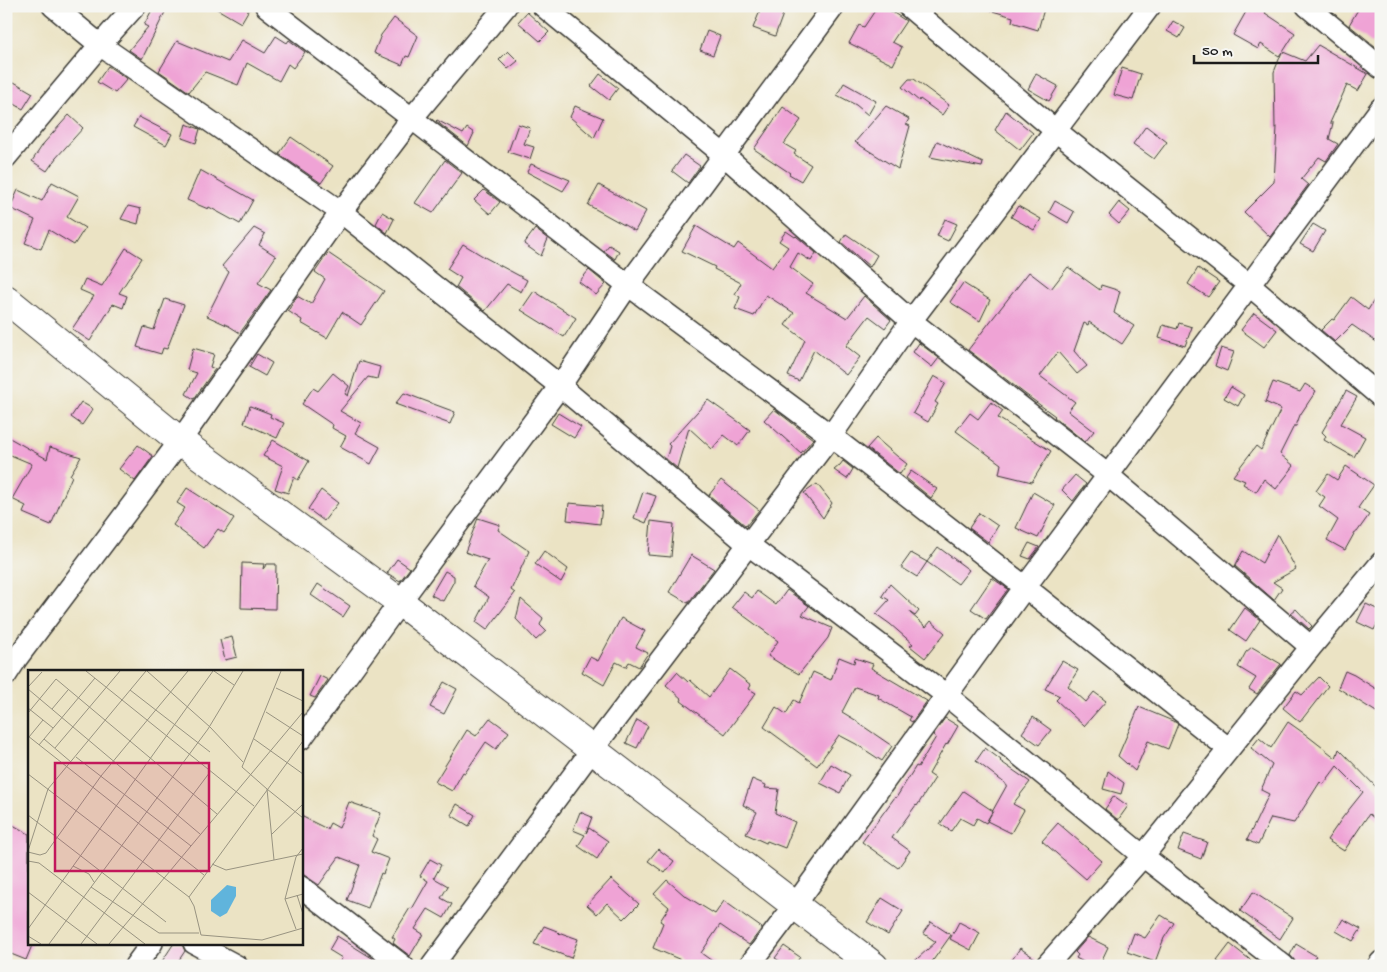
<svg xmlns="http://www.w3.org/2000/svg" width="1387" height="972" font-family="'Gochi Hand',sans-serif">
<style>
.building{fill:#efa3d5}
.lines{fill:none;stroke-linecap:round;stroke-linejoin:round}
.minor-casing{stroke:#3b3a35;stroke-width:24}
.highway-casing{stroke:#3b3a35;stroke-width:30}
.minor{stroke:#fff;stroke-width:21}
.highway{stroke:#fff;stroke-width:28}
.inset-road{fill:none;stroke:#989381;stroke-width:1}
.view{fill:#c2185b;fill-opacity:0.15;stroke:#c2185b;stroke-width:2.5}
.inset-edge{fill:none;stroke:#1c1c1c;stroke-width:2.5}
</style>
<rect width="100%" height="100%" fill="#f6f6f2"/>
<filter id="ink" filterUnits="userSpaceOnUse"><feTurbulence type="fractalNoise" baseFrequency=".02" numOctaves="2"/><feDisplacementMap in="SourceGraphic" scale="10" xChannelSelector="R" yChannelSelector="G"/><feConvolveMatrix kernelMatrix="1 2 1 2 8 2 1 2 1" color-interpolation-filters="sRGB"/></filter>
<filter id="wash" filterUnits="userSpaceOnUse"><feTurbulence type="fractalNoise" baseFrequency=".0096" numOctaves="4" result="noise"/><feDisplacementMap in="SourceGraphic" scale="20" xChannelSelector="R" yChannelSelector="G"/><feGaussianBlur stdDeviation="1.12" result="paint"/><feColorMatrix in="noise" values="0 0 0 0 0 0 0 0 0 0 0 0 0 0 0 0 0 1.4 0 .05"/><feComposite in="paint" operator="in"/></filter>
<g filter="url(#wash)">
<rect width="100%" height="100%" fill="#ebe3c4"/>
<g id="blocks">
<path class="building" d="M154 6H158L166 10 142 59 129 50 148 27 144 25Z
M212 6H251L241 23Z
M762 6H786L775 36 753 28Z
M878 6H883L906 21 892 42 902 47 893 65 849 43 859 25 864 27Z
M989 6H1035L1044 9 1038 30 1012 22 1013 17 989 10Z
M1254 6H1270L1265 13 1295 33 1283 52 1305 61 1318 45 1368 74 1358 91 1347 85 1330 123H1333L1329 139 1338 144 1326 161 1319 157 1301 179 1308 185 1270 237 1244 212 1274 182 1277 127 1275 128 1274 72 1282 52 1279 56 1261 44 1258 49 1233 35 1247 10 1250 12Z
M1360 6H1381V51L1349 25Z
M527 12 549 32 540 41 518 22Z
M394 18 418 36 409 57 406 56 402 65 374 53 381 35Z
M1173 21 1185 28 1179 38 1167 31Z
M707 31 720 36 713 55 700 50Z
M276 36 287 43 289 40 305 52 293 68 288 64 279 81 247 63 238 85 205 72 189 92 159 71 177 41 228 62 242 40 265 53Z
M508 51 518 61 508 69 499 60Z
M108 66 127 79 115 93 97 82Z
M1122 68 1141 74 1133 100 1114 95Z
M600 74 618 88 609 100 591 86Z
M1036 74 1058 86 1049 101 1028 89Z
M909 79H914L949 105 942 115 920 99 919 101 902 87Z
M14 82 33 93 23 109 6 99V95Z
M844 83 876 101 868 115 856 105 837 95Z
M575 106 603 118 594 138 570 117Z
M886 106 909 119 906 124 910 126 898 169 855 142Z
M783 107 801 120 784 144 796 151 794 154 811 165 801 181 789 174 790 173 754 149Z
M1006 111 1033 133 1020 150 995 130Z
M69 115 83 128 56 158 47 171 32 161 44 143Z
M139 117 172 134 166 145 133 127Z
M437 120 463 134 467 128 474 133 468 146 436 121Z
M186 124 200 129 196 143 182 138Z
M518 124 530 128 524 144 534 147 530 159 508 152Z
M1146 126 1167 142 1154 159 1133 144Z
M291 137 333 166 321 183 279 154Z
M937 141 983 163 982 167 930 157Z
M684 155 700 166 688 183 672 171Z
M445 160 462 173 433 213 415 203Z
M531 164 570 180 563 191 527 172Z
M200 170 253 200 240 224 209 207 208 209 187 200Z
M52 182 79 196 67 217 85 228 74 245 49 230 41 249 25 243 35 220 10 208 18 190 42 201Z
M599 185 646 211 635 231 588 205Z
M484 190 500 202 490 214 474 200Z
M1055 201 1074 212 1068 223 1049 212Z
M1119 202 1130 211 1119 224 1109 215Z
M128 206 141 209 138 224 121 219Z
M1018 206 1041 219 1034 230 1011 217Z
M382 212 394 219 387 233 376 224Z
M945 219 957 224 948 241 937 236Z
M1313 224 1325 231 1313 251 1300 244Z
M696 226 734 249 738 243 772 268 788 247 779 241 786 231 795 237 796 236 816 253 811 261 798 253 790 267 813 284 806 293 847 318 864 296 891 320 885 328 869 316 846 346 860 357 846 375 814 350 799 381 788 376 805 340 785 325 794 313 766 295 754 316 735 309 740 297 735 294 741 283 714 269 715 267 682 251Z
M254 228 265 234 259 245 276 256 258 283 271 290 240 333 229 326 207 316 229 272 222 266Z
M535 229 548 239 541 256 524 244Z
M846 234 877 255 870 267 841 242Z
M463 244 486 258 527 280 521 292 507 284 485 311 456 287 461 278 447 269Z
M609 245 619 251 615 259 604 251Z
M126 248 142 258 119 293 127 296 123 308 113 304 90 341 72 329 94 296 80 290 85 279 102 286Z
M328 253 384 291 361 325 342 312 327 338 301 323 302 320 288 311 297 296 311 304 325 279 315 272Z
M1068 267 1100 290 1101 285 1120 291 1114 313 1134 326 1122 344 1089 322 1088 325 1084 323 1074 351 1087 366 1077 374 1058 352 1040 376 1075 402 1068 411 1094 431 1085 442 1054 417 1055 416 1025 394 968 350 1029 272 1051 289Z
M1198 268 1219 282 1208 297 1188 284Z
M589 270 606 284 596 295 579 282Z
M963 283 990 300 980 321 950 302Z
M1381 289V345L1352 325 1335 342 1321 330 1332 319 1334 320 1351 297 1368 310Z
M534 291 576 318 564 337 521 310Z
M165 299 184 305 167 349 163 348 161 354 137 347 144 327 154 330Z
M1254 313 1277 330 1264 347 1241 330Z
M1179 323 1192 327 1185 346 1159 338 1163 325 1177 329Z
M919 343 939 358 932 367 913 352Z
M193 348 214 354 210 367 215 369 194 399 186 394 197 373 187 370Z
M1221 348 1234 352 1227 371 1215 366Z
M257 354 272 363 265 376 249 367Z
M359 361 380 367 377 379 368 377 340 411 361 423 355 433 380 447 371 464 340 447 346 436 332 428 333 425 302 404 313 388 318 391 333 373 349 386 345 394 348 396Z
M934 376 946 383 935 402 938 404 928 422 913 413Z
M1273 382 1300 392 1305 384 1316 391 1300 415 1296 426H1294L1280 454 1294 466 1276 489 1264 479 1256 492 1243 484 1245 481 1233 476 1256 446 1261 450 1281 409 1265 402Z
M1231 387 1244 395 1238 406 1224 398Z
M1346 391 1357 397 1341 424 1365 437 1354 457 1324 440 1326 436 1322 432Z
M404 393 455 412 450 424 395 404Z
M708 400 750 430 738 446 724 435 712 449 689 428 677 468 666 459 670 446 668 444Z
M81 402 93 409 82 425 71 417Z
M991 402 1003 411 998 418 1051 451 1032 482 999 474 1001 464 956 431 970 413 978 419Z
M250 406 271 414 270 417 284 423 277 438 244 423Z
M774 409 813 439 801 453 764 420Z
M558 413 581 427 574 438 551 424Z
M6 436 47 459 50 447 81 457 70 475 72 476 51 525 23 513 26 506 12 499 32 464 6 453Z
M876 438 898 457 907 464 900 474 867 448Z
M273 440 309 461 298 480 294 477 288 493 275 489 283 466 263 456Z
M138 445 153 456 135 481 119 469Z
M843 461 853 469 847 479 834 470 840 465Z
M1346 466 1374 485 1358 508 1369 515 1357 532H1355L1345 550 1327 540 1338 520 1319 506 1325 497 1316 491 1328 474 1337 480Z
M911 471 937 489 931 498 906 478Z
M1075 475 1086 484 1073 501 1062 490Z
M721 480 759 510 746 526 709 495Z
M817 484 832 503 823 518 804 493Z
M187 488 234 518 224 533 218 529 204 548 173 525 185 508 177 503Z
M321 490 338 503 324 521 308 509Z
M643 492 656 496 646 523 634 518Z
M1033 492 1055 505 1038 538 1016 528Z
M569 503 602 506 600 524 567 520Z
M979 513 998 526 988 542 969 528Z
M478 518 500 525 498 530 529 551 511 590 515 593 487 630 476 622 489 597 473 586 488 560 465 552Z
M651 521 674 524 671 557 648 555Z
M1277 534 1296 569 1273 582 1282 588 1274 600 1235 566 1243 551 1262 563Z
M1029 543 1039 547 1030 559 1022 556Z
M938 547 969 570 958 584 927 562Z
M544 551 568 569 561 582 535 564Z
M911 553 927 562 917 577 901 567Z
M691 555 714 569 688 603 669 592Z
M397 559 410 568 400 581 387 573Z
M242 563 264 564 263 569 267 564H276L275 609 241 608Z
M445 571 454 576V581L443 601 431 595Z
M992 578 1008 589 986 619 971 609Z
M318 584 350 606 343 617 311 595Z
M890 584 919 611 915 616 909 612 926 627 931 621 945 633 925 658 910 646 913 644 890 624 876 614 889 600 882 596Z
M787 590 809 606 802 615 832 628 828 638 799 674 784 666 768 656 778 641 732 607 744 592 752 598 757 591 776 605Z
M521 599 543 618 540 625 546 631 536 640 516 619Z
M1366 604 1381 611V616L1374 630 1357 622Z
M1245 608 1260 620 1246 641 1230 630Z
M1296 609 1312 626 1309 629 1291 613Z
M621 618 645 631 636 647 648 653 639 667 629 662 626 667 616 662 604 685 582 672 590 657 598 661Z
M232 637 237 657 225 660 220 640Z
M1252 647 1281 664 1257 694 1249 689 1256 678 1238 667 1246 652Z
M839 657 854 663 855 658 873 664 871 668 927 701 912 722 909 720 911 717 878 698 879 695 855 687 842 712 857 721V722L892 746 882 761 856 744 839 735 817 766 764 727 776 707 786 714 794 700 799 703 813 672 831 680Z
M1062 661 1078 670 1068 686 1086 702 1094 692 1106 701 1084 726 1056 700 1060 696 1045 689Z
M730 669 751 685 749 689 756 693 725 734 681 701 682 699 666 685 677 672 688 682 690 680 709 697Z
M1345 671 1354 675 1381 692V715L1338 688Z
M320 676 328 680 315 698 310 696Z
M1319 677 1328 686 1300 722 1283 708 1296 691 1302 695Z
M444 682 457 689 444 714 430 707Z
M1139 707 1175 722 1178 724 1168 749 1148 741 1135 771 1118 756Z
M1033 717 1051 730 1039 745 1022 733Z
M490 718 509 732 496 749 486 742 465 773 463 772 452 791 435 782 467 730 476 736Z
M945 718 958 726 947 745 946 744 929 774 935 778 917 806 916 805 892 838 910 851 898 868 862 842 895 797 896 798 916 766 918 767 936 737 933 735Z
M637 720 648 726 637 748 626 743Z
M1288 722 1305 734 1336 758 1339 749 1381 792V824L1369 814 1344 851 1327 840 1343 817 1363 792 1337 766 1323 785 1320 782 1294 823 1271 818 1258 845 1247 840 1269 794 1261 790 1272 765 1251 748 1259 738 1271 748Z
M985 748 1001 760 1000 761 1030 782 1013 804 1024 810 1011 833 987 821 1007 785 976 761Z
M831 764 850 775 840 793 820 783Z
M1108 771 1124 783 1121 794 1103 789Z
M752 779 766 785 765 788 779 789 775 813 795 822 785 848 767 841 766 843 746 834 757 812 743 805Z
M963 791 993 811 986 823 977 818 973 825 960 818 951 831 940 824Z
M1114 796 1128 806 1118 820 1105 809Z
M349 802 381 813 372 836 377 839 371 852 389 859 383 874 381 873 368 908 347 900 360 865 339 857 319 885 301 873V816L327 829 330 823 339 828Z
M457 804 475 815 469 826 451 815Z
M580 812 592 817 586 833 589 828 608 841 597 859 578 846 585 835 573 830Z
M6 821 29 834V943H33L26 960 6 952Z
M1058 823 1102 861 1086 879 1042 841Z
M1184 834 1207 842 1201 859 1178 850Z
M658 849 674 861 665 873 648 861Z
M430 859 441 865 434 878 448 886 441 898 452 904 444 918 428 909 415 929 423 934 410 956 393 943 395 939 392 937 410 908 412 909 428 881 420 876Z
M611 879 639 904 624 919 607 903 597 914 587 905Z
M667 880 684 895 715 914 724 901 762 928 749 945 720 925 701 953 719 966H679L681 960 653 948 663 923 660 921 669 907 654 894Z
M1253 892 1293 918 1280 939 1240 911Z
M882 898 903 911 888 935 867 922Z
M1161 915 1174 923 1164 938 1155 962 1127 952 1134 933 1145 938Z
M1343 919 1361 929 1353 941 1336 931Z
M931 922 951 935 929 966H909L936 942 923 933Z
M959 922 980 933 971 950 950 939Z
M544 926 557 931 560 934 561 933 578 939 571 958 534 944Z
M337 936 372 958 382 966H338L342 958 329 950Z
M1088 937 1108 947 1099 966H1091L1076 958 1078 955 1075 952Z
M174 943H182L185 951 175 966H159Z
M1230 944 1258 966H1224L1217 961Z
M1296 944 1316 956 1309 966H1296L1295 961 1290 955Z
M784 946 800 957 794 966H787L775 958Z
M1020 948 1036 959 1034 966H1021L1012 960Z"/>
</g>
</g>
<g filter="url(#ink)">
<use href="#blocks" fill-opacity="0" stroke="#3b3a35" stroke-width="1"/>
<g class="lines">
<defs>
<path id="minor" d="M53 6 100 45 341 212 560 386 749 545 946 695 1143 856 1284 966
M266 6 628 285 831 436 1025 587 1229 749
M543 6 724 155 911 321 1109 476 1311 647
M908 6 1055 130 1249 285 1381 397
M1307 6 1381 68
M6 157 100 45 135 6
M6 675 17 658 180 441 341 212 412 118 506 6
M301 739 400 602 560 386 628 285 834 6
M301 887 403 966
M194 943 237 966
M135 966 152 943
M432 966 592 750 831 436 911 321 1150 6
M749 966 795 905 1025 587 1381 108
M1046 966 1143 856 1311 647 1381 563
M1378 966 1381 962"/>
<path id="highway" d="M6 299 180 441 400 602 874 966"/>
</defs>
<use href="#minor" class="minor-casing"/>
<use href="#highway" class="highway-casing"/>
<use href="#minor" class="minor"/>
<use href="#highway" class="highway"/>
</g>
</g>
<g transform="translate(28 670)">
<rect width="275" height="275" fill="#ebe3c4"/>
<path d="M199 215 208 217V226L199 243 192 247 183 241V230Z" fill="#60b4dc"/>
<path class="inset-road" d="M58 1 226 136M119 1 182 57 215 92M186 1 206 15M0 17 14 2M248 18 275 31M0 19 172 164M102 20 182 82M0 38 25 58M24 39 40 20M238 42 275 66M0 43 28 9 189 144M0 66 176 205M1 67 15 50M16 69 43 92M226 69 275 104M11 75 67 8M27 78 92 1M48 87 163 176M0 104 161 227 166 236 173 265 234 270 275 258M239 119 275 148M0 145 138 252M244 164 275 134M0 181 20 119 118 1M0 182 12 185 18 183 73 106 160 1M246 190 239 119 214 97 253 1M0 191 11 193 117 274M184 194 198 200 275 184M45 196 61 204 66 212M63 217 131 263H171M0 222 69 274M269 225 275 244M161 227 275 71M257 229 275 224M0 259 185 1M268 259 257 229 268 187 275 178M0 266 13 274M21 274 180 59 215 1M53 274 182 102M81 274 275 42"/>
<path class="view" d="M27 93H181V201H27Z"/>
<rect width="275" height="275" class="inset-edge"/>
</g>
<rect width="1387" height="972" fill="none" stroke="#f6f6f2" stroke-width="25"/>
<path d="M1194 55v8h124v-8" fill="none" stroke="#1c1c1c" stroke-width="2.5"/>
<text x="1202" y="55" font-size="15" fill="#1c1c1c" stroke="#f6f6f2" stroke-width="4" paint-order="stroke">50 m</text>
</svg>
